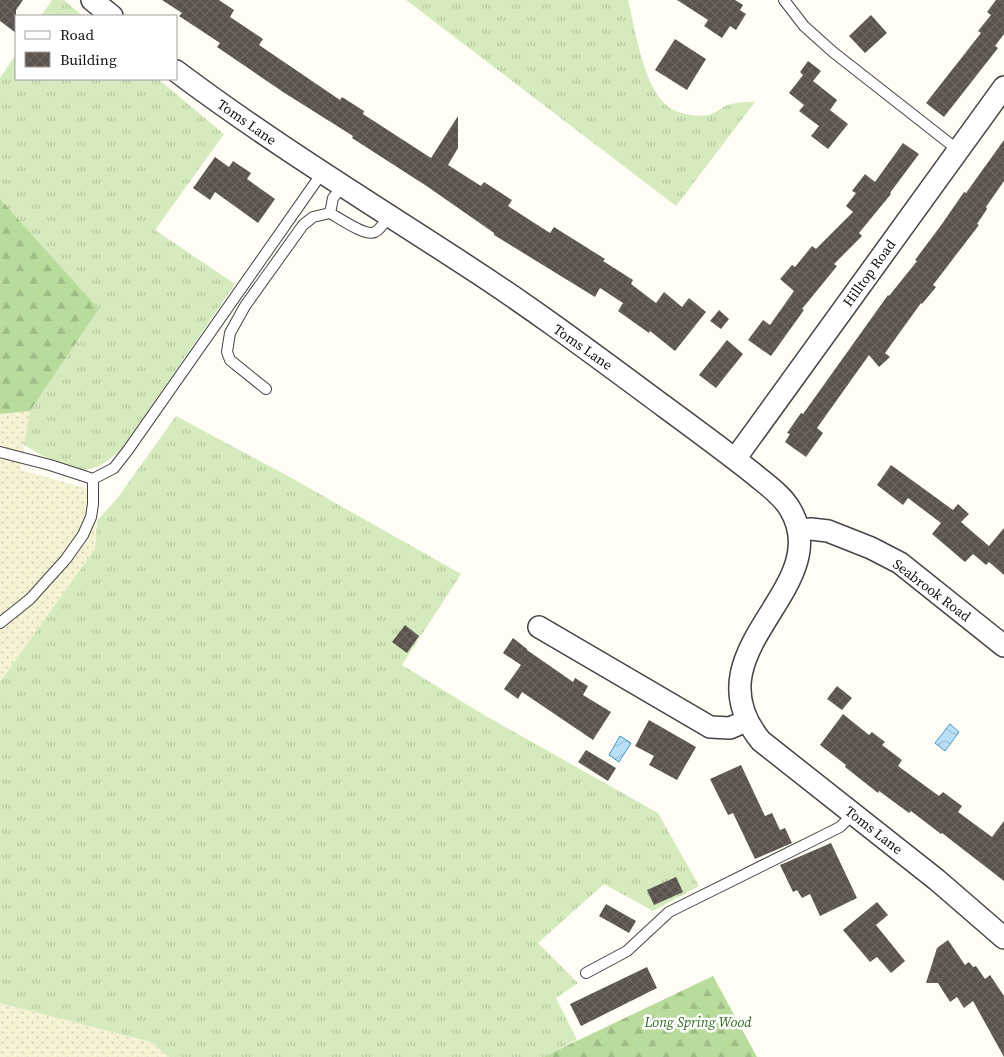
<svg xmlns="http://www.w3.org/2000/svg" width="1004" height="1057" font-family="'Source Serif 4',serif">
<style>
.farmland{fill:url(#farmland-dots)}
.grass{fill:url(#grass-tufts)}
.forest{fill:url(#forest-firs)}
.water{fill:url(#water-waves);stroke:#3f96cf}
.building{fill:url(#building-cross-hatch)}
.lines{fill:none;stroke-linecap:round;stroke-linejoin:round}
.lane-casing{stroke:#444;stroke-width:12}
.street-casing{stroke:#444;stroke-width:24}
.lane{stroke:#fff;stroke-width:10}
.street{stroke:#fff;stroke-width:21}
.labels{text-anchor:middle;stroke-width:5;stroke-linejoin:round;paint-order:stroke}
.street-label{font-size:14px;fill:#111;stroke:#fff}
.park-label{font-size:14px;font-style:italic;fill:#2f6b1f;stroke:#fff}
</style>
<defs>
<pattern id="farmland-dots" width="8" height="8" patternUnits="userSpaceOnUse" patternTransform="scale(1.25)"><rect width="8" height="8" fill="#f6f3d4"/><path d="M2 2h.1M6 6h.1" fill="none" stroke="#d2cfb5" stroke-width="1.8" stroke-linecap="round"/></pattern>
<pattern id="grass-tufts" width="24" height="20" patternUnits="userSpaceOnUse" patternTransform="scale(1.25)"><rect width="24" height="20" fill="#d5ebbd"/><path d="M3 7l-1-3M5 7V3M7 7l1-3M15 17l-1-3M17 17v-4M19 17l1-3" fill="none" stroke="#b6c8a1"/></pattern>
<pattern id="forest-firs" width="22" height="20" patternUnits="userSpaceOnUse" patternTransform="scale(1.25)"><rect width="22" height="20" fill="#b9dc9c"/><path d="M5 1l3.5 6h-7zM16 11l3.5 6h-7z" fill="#9ebc85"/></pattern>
<pattern id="water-waves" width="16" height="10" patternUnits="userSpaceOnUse" patternTransform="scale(1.25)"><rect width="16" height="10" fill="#b9e0f7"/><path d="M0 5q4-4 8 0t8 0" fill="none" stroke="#9ebfd3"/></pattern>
<pattern id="building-cross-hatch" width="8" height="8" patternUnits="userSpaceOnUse" patternTransform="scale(1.25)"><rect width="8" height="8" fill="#5a524d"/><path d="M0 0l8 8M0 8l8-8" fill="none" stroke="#6d6662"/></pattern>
</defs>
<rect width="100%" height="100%" fill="#fffdf5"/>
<path class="farmland" d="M30 411 21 470 92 490 97 496 95 549 0 682V414Z
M0 1003 151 1042 169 1057H0Z"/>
<path class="grass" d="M52 0H64L83 16H41Z
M406 0H628C635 29 643 83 665 104 675 114 695 117 708 115 714 114 720 109 725 106 736 102 744 102 755 102L676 206Z
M16 54V79H158L224 134 155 230 235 284 121 450C110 459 97 470 82 470 66 471 39 453 24 445L30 411 99 309 0 199V78Z
M176 416 286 475 461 574 402 665 484 715 658 813 699 886 653 911 604 884 538 943 578 983 556 998 577 1040 543 1057H169L151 1042 0 1003V682L95 549 97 521 119 496Z"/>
<path class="forest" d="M0 199 99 309 30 411 0 414Z
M713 976 757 1057H543Z"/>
<path class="water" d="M950 724 959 732 945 751 935 743Z
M620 736 631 743 619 762 609 755Z"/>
<path class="building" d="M0 0H23L16 10V33L0 21Z
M162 0H219L234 10 230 17 263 39 259 45 340 100 342 97 364 111 363 114 431 158 458 116V148L448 165 481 186 484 182 512 200 508 206 550 233 554 227 605 259 603 261 633 280 631 284 656 303 664 292 682 307 689 298 706 312 675 351 650 331 649 333 618 311 623 303 600 288 595 297 494 235V233L428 187 352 138 353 136 283 92 217 47 220 43 179 16 182 13Z
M677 0H735L743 5 740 10 746 14 736 30 730 26 722 38 704 26 708 20Z
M996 0H1004V34L995 46 998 48 944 117 926 103 981 33 978 31 991 15 987 12Z
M871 15 887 33 865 53 849 36Z
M675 39 706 59 687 90 655 70Z
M808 61 821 71 813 81 837 100 830 110 848 124 828 149 811 136 819 126 799 111 804 105 789 93 803 75 800 72Z
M1004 140V181L986 207 987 209 977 224 979 225 933 285 936 287 922 304 921 303 885 353 890 357 879 367 869 355 817 428 823 433 806 457 785 442 790 434 787 433 801 413 803 414 888 295 889 296 917 261 915 260 942 224 964 192 966 193Z
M903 143 919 154 890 193 891 194 859 233 862 236 834 264 837 266 802 309 804 310 771 356 748 340 763 320 770 325 794 291 780 279 792 265 795 267 812 246 816 249 853 212 846 206 856 193 852 191 865 174 875 182Z
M215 157 229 167 233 161 251 173 247 179 275 199 258 223 215 192 210 200 193 188Z
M719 310 729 319 721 329 710 321Z
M727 340 743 354 716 388 699 375Z
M891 465 953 510 958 504 969 514 961 522 989 546 1004 528V575L989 562 986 565 973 554 965 562 932 534 941 523 908 498 903 505 877 485Z
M405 625 419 636 407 653 392 642Z
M513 638 527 649V650L573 682 575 678 588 686 583 695 611 712 593 740 522 692 518 699 504 689 521 665 503 653Z
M837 686 852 698 842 710 827 699Z
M843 714 869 735 872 732 885 742 882 745 902 760 898 766 939 796 943 792 962 806 958 812 992 837 1004 821V881L942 833 941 834 911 811 909 813 879 791 878 793 845 767 846 765 820 745Z
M649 720 696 747 677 780 649 765 654 756 635 746Z
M586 750 616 768 608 781 578 762Z
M741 765 765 816 772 813 780 830 785 828 792 843 755 859 733 813 728 815 710 779Z
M831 843 857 898 820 916 810 894 802 898 797 890 793 892 780 865Z
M676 877 683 892 654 905 647 890Z
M877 902 888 915 876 925 905 961 891 973 877 957 870 962 843 930Z
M606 904 636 921 629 933 599 916Z
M948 940 965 965 969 962 973 967 976 966 985 979 990 975 1004 996V1057L973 1001 964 1008 957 997 950 1002 938 983H926L937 948Z
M647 967 657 988 581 1026 570 1004Z"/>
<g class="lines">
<defs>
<path id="lane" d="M784 0 804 26 833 52 958 150
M342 187 333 198 330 213C339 218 366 237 375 232 381 229 385 221 389 216
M266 389 230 360 227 352 230 333 245 306 303 225 313 217 330 213
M0 452 50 465 93 479 114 468 128 450 322 173
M0 623 30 599 66 559 83 535 91 517 93 504V479
M586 973 627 951 669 912 822 836 840 827 853 814"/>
<path id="street" d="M92 0 112 16
M176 71C269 141 369 202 467 266 535 310 600 359 665 407 695 429 725 451 754 474 767 485 782 495 790 509 838 589 686 650 761 741L937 880 1004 938
M735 459 1004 87
M798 530 811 529 828 531 871 548 900 563 1004 646
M539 627 710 727 730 728 746 721"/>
</defs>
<use href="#lane" class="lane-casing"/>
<use href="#street" class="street-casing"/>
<use href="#lane" class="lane"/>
<use href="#street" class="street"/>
</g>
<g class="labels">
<g class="street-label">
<text transform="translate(247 122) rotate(35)" y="5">Toms Lane</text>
<text transform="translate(869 273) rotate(-54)" y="5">Hilltop Road</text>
<text transform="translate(583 347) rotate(35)" y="5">Toms Lane</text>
<text transform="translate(932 590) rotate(37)" y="5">Seabrook Road</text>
<text transform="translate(874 830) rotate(38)" y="5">Toms Lane</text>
</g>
<g class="park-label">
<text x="698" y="1027">Long Spring Wood</text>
</g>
</g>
<rect x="15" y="15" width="162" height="65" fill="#ffffff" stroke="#a0a0a0"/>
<rect x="25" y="31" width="25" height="8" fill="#ffffff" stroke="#a0a0a0"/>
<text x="60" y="40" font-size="15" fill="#111111">Road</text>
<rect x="25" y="52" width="25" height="15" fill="url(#building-cross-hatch)" stroke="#a0a0a0"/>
<text x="60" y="65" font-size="15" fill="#111111">Building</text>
</svg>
